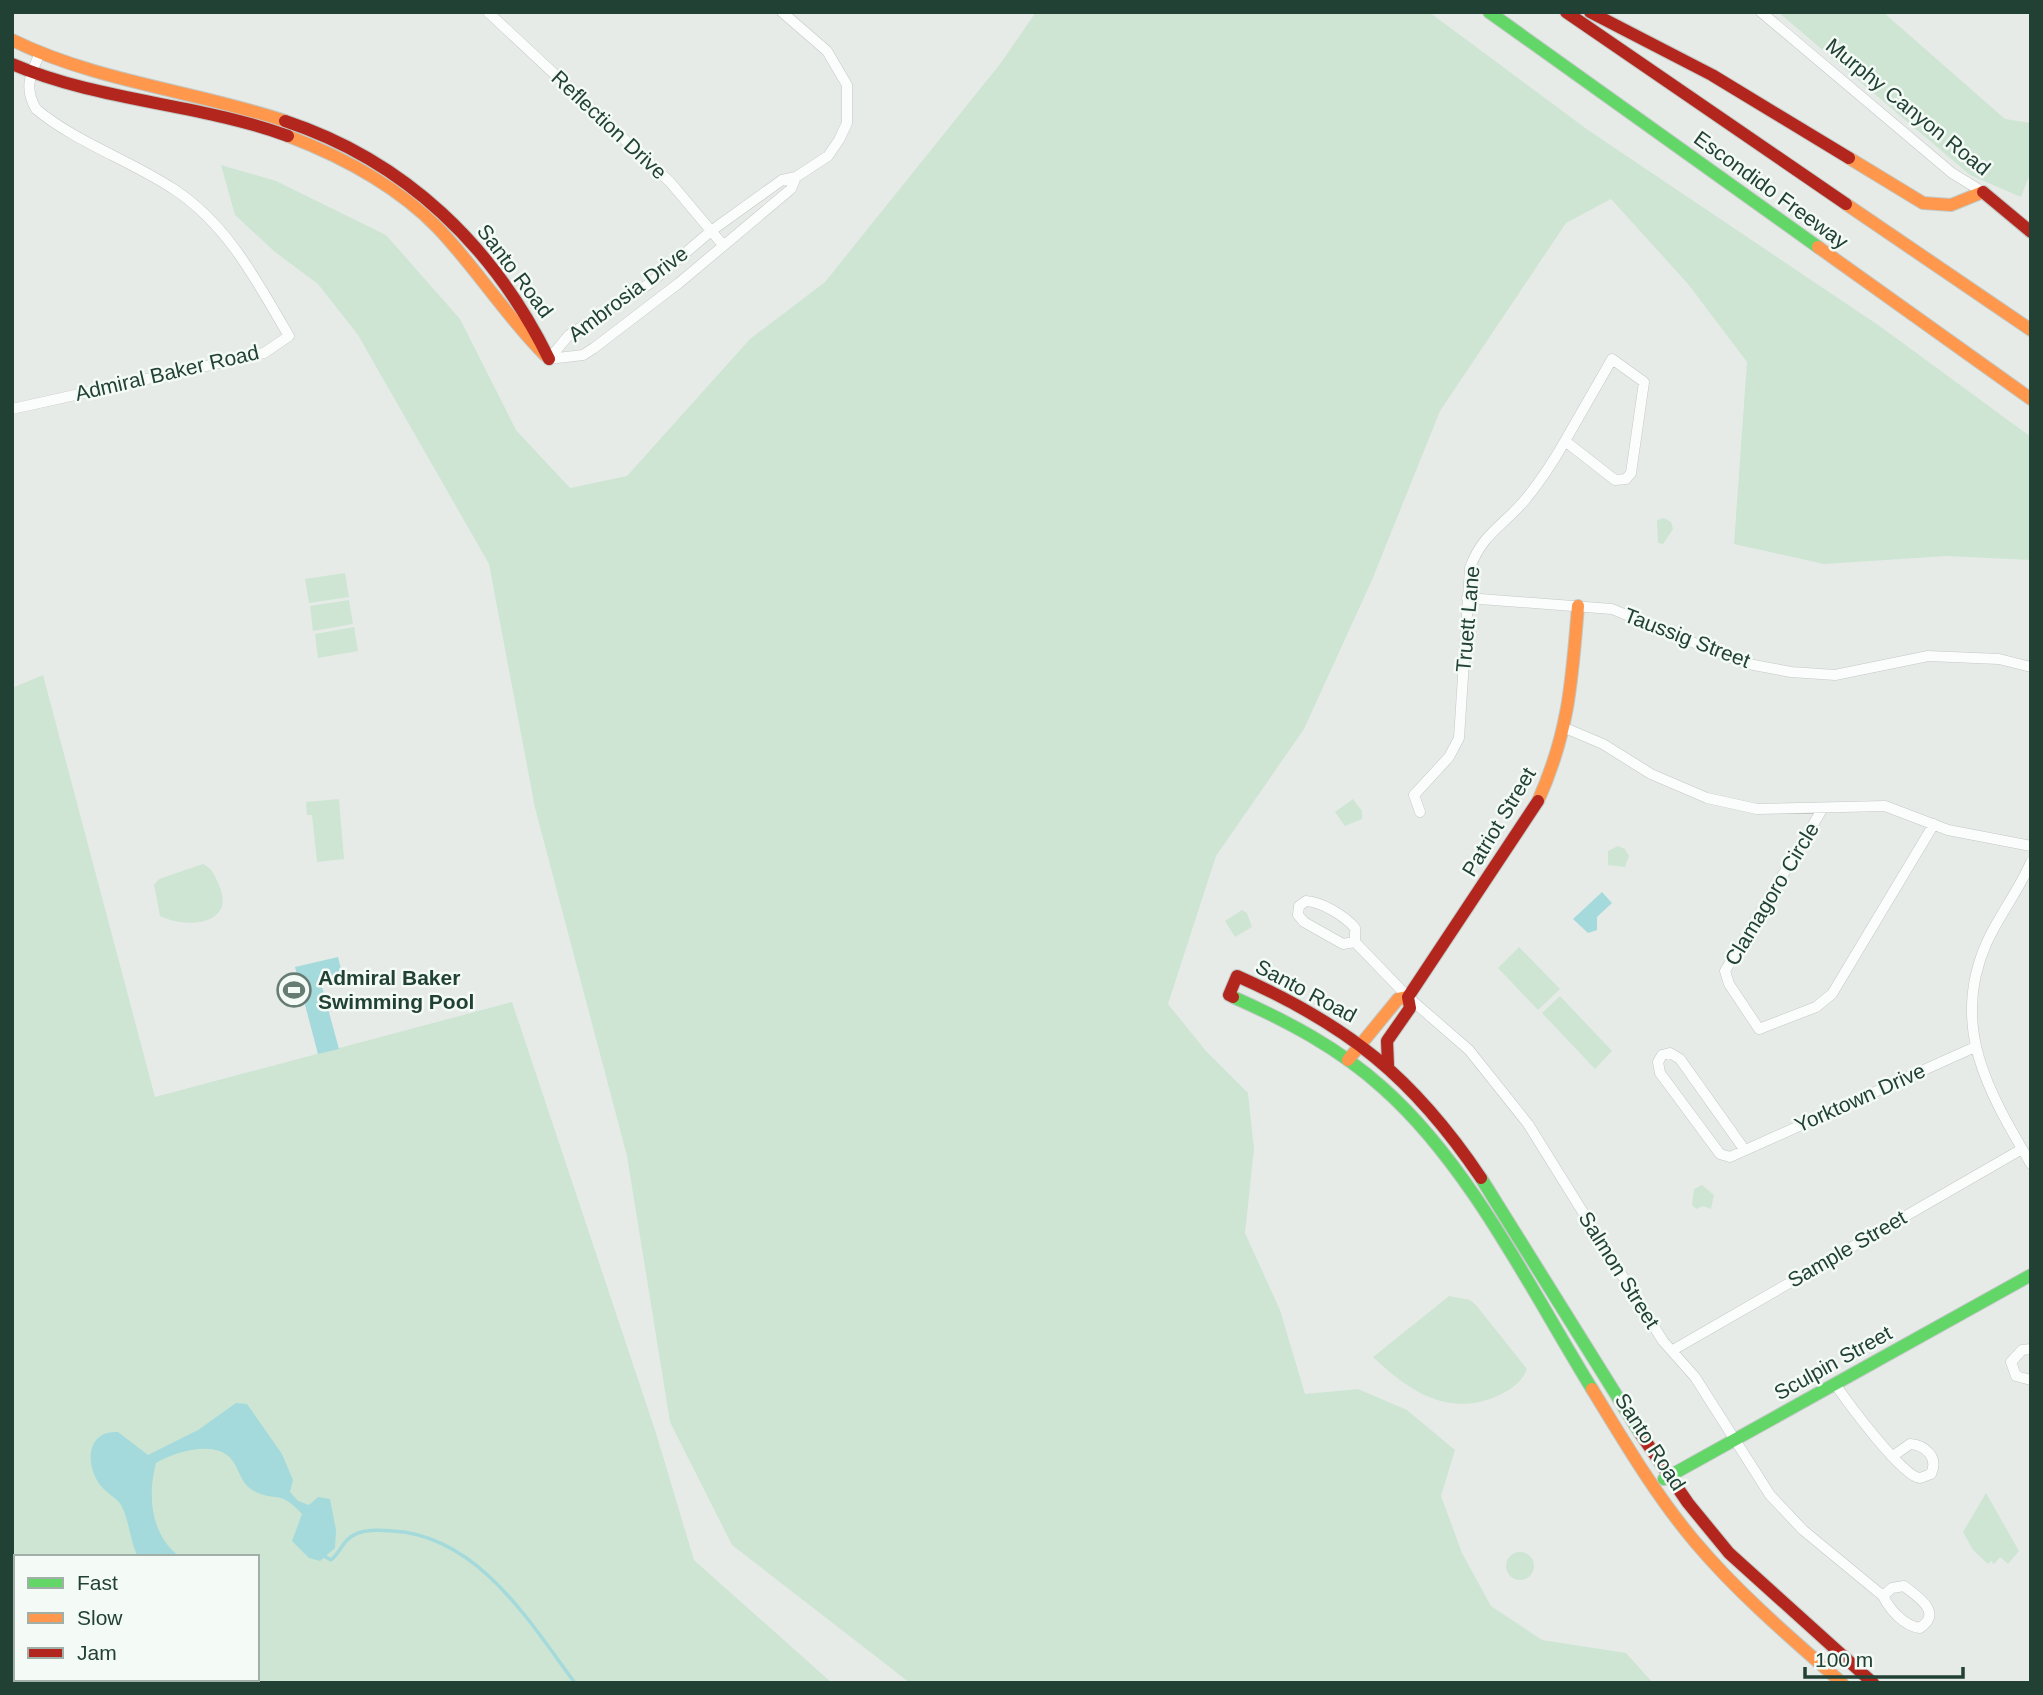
<svg xmlns="http://www.w3.org/2000/svg" width="2043" height="1695" font-family="Arial,sans-serif">
<style>
.green{fill:#cee5d3;fill-rule:evenodd}
.water{fill:#a4dadb}
.lines{fill:none;stroke-linecap:round;stroke-linejoin:round}
.stream{stroke:#a4dadb;stroke-width:3.5}
.street-casing{stroke:#c3c8c5;stroke-width:11}
.fast-casing{stroke:#c1c9c5;stroke-width:14}
.slow-casing{stroke:#c1c9c5;stroke-width:14}
.jam-casing{stroke:#c1c9c5;stroke-width:14}
.street{stroke:#fbfcfc;stroke-width:10}
.fast{stroke:#63d668;stroke-width:12}
.slow{stroke:#ff974d;stroke-width:12}
.jam{stroke:#b3261e;stroke-width:12}
.labels{text-anchor:middle;stroke-width:5;stroke-linejoin:round;paint-order:stroke}
.street-label{font-size:21px;fill:#214135;stroke:#f4faf6}
.poi-label{font-size:21px;font-weight:bold;fill:#214135;stroke:#f4faf6;text-anchor:start}
</style>
<rect width="100%" height="100%" fill="#e6ebe8"/>
<path class="green" d="M1036 12H1429L1588 130 1881 327 2031 437V560L1947 556 1824 564 1734 544 1747 362 1688 284 1611 199 1566 223 1440 411 1372 580 1304 729 1216 856 1168 1004 1206 1051 1248 1093 1254 1149 1245 1233 1280 1310 1305 1394 1358 1389 1407 1410 1455 1450 1441 1496 1462 1553 1491 1606 1542 1640 1626 1653 1653 1683H910L732 1545 670 1422 627 1156 535 808 489 564 358 335 318 284 275 252 235 215 221 165 276 181 386 235 460 319 516 430 570 488 627 476 750 339 825 282 1000 64Z
M1778 12H1883L2005 119 2031 123V171L2021 197 1970 175Z
M1664 518 1671 522 1673 529 1663 544 1658 543 1657 520Z
M345 573 349 597 309 603 305 579Z
M349 600 353 624 313 631 310 606Z
M354 627 358 651 318 658 315 634Z
M43 675 155 1097 512 1002 656 1433 694 1560 832 1683H12V688ZM16 1557H257V1679H16Z
M339 799 344 859 317 862 312 815H307L306 802Z
M1353 799 1362 811V819L1345 826 1335 812Z
M1618 846 1625 849 1629 856 1625 867 1608 865V851Z
M203 864C213 869 215 876 219 885 237 925 186 929 160 916L154 885 159 879Z
M1242 910 1247 913 1252 927 1235 937 1225 921Z
M1519 947 1560 989 1538 1010 1498 968Z
M1560 996 1612 1051 1595 1069 1542 1013Z
M1702 1185 1714 1195 1711 1209 1703 1206 1696 1209 1692 1205 1694 1189Z
M1449 1296 1470 1300 1476 1305 1527 1369C1521 1384 1509 1391 1495 1397 1446 1417 1408 1390 1373 1357Z
M1986 1493 2019 1551 2008 1564 2000 1557 1994 1564 1991 1561 1988 1564 1973 1550 1963 1532Z
M1506 1566a14 14 0 1 1 28 0a14 14 0 1 1-28 0Z"/>
<path class="water" d="M1602 892 1612 903 1597 917V930L1588 933 1573 919Z
M338 957 343 977 321 983 339 1049 318 1054 295 967Z
M236 1403 247 1404 282 1454 293 1480 290 1492 298 1501 309 1505 318 1497 330 1499 336 1530 335 1548 320 1561 309 1558 292 1541 302 1514C278 1488 277 1503 254 1491 241 1484 240 1471 232 1460 216 1439 174 1452 156 1463 147 1497 151 1535 180 1557H138C130 1541 129 1519 121 1505 115 1496 104 1492 98 1482 85 1461 88 1430 118 1432L148 1455 198 1430Z"/>
<g class="lines">
<path class="stream" d="M324 1556 331 1560C341 1552 343 1539 356 1534 367 1529 381 1530 393 1531 478 1536 529 1621 575 1683
M130 1683 133 1679"/>
<defs>
<path id="street" d="M488 12 670 182 723 245
M1761 12 1952 173 1983 192
M549 359 569 335 649 284 711 231 782 180 796 177 828 156 839 140 847 123V85L827 51 782 12
M549 359 583 355 594 348 679 283 791 189 796 177
M1612 359 1644 382 1631 473 1626 479 1615 480 1565 441Z
M12 409 264 353 289 336C257 282 229 226 175 190 132 161 75 142 36 109 24 88 30 76 39 55
M1467 598 1612 609 1743 663 1791 672 1835 675 1928 656 1999 659 2031 667
M1565 728 1603 744 1651 774 1707 798 1757 809 1885 806 1948 830 2031 846
M1823 808 1725 971 1729 984 1759 1029 1816 1007 1832 994 1934 824
M1420 812 1414 795 1449 757 1459 738 1470 568C1482 534 1503 526 1525 500 1540 482 1553 462 1565 441
M2031 862C2019 890 2000 914 1987 942 1949 1026 1989 1093 2031 1164
M1355 942 1343 944 1304 922 1298 915 1299 906 1306 901C1322 902 1345 916 1355 928V942L1408 997 1469 1050 1528 1124 1663 1341 1695 1377 1770 1495 1803 1530 1883 1596C1890 1610 1904 1626 1920 1628 1943 1612 1918 1597 1904 1586L1892 1588 1883 1596
M1744 1149 1680 1059 1670 1053 1662 1055 1658 1062 1660 1073 1720 1154 1730 1157 1975 1047
M2031 1349 2022 1350 2011 1362 2016 1376 2031 1380
M1673 1350 2022 1149
M1835 1384C1846 1400 1903 1478 1920 1478 1924 1477 1927 1475 1931 1474 1939 1457 1925 1445 1910 1444L1893 1456"/>
<path id="fast" d="M1489 12 1818 247
M1233 997C1287 1021 1339 1048 1383 1088 1470 1165 1531 1290 1592 1389
M1481 1178 1640 1433
M1664 1479 2031 1275"/>
<path id="slow" d="M12 40C98 82 195 91 285 121
M288 136C343 157 397 186 438 228 476 268 506 316 545 355
M1849 158 1923 203 1951 205 1983 192
M1846 204 2031 330
M1818 247 2031 399
M1538 801C1569 732 1572 680 1578 606
M1348 1060 1398 999 1408 997
M1592 1389C1624 1441 1656 1496 1696 1543 1739 1594 1792 1639 1842 1683"/>
<path id="jam" d="M1566 12 1846 204
M1590 12 1712 75 1849 158
M12 64C101 102 198 103 288 136
M285 121C406 161 494 247 549 359
M1983 192 2031 232
M1233 997 1229 995 1237 976C1348 1025 1413 1077 1481 1178
M1388 1065 1387 1041 1410 1008 1408 997 1538 801
M1640 1433 1688 1503 1729 1553 1873 1683"/>
</defs>
<use href="#street" class="street-casing"/>
<use href="#fast" class="fast-casing"/>
<use href="#slow" class="slow-casing"/>
<use href="#jam" class="jam-casing"/>
<use href="#street" class="street"/>
<use href="#fast" class="fast"/>
<use href="#slow" class="slow"/>
<use href="#jam" class="jam"/>
</g>
<defs>
<symbol id="stadium-ring" viewBox="-11 -11 22 22"><circle r="9.5" fill="#f4faf6" stroke="#667c74" stroke-width="1.5"/><path d="M0-5a6.5 5 0 1 0 0 10a6.5 5 0 1 0 0-10ZM-3.5-1.8h7v3.6h-7Z" fill="#667c74"/></symbol>
</defs>
<g fill-rule="evenodd">
<use href="#stadium-ring" x="275" y="971" width="38" height="38"/>
</g>
<g class="labels">
<g class="street-label">
<text transform="translate(1908 107) rotate(39)" y="7">Murphy Canyon Road</text>
<text transform="translate(609 125) rotate(43)" y="7">Reflection Drive</text>
<text transform="translate(1771 190) rotate(36)" y="7">Escondido Freeway</text>
<text transform="translate(515 271) rotate(53)" y="7">Santo Road</text>
<text transform="translate(628 294) rotate(-37)" y="7">Ambrosia Drive</text>
<text transform="translate(167 373) rotate(-13)" y="7">Admiral Baker Road</text>
<text transform="translate(1468 619) rotate(-85)" y="7">Truett Lane</text>
<text transform="translate(1687 638) rotate(21)" y="7">Taussig Street</text>
<text transform="translate(1499 822) rotate(-59)" y="7">Patriot Street</text>
<text transform="translate(1772 894) rotate(-59)" y="7">Clamagoro Circle</text>
<text transform="translate(1306 991) rotate(28)" y="7">Santo Road</text>
<text transform="translate(1860 1098) rotate(-24)" y="7">Yorktown Drive</text>
<text transform="translate(1847 1249) rotate(-30)" y="7">Sample Street</text>
<text transform="translate(1619 1270) rotate(58)" y="7">Salmon Street</text>
<text transform="translate(1833 1363) rotate(-29)" y="7">Sculpin Street</text>
<text transform="translate(1650 1442) rotate(57)" y="7">Santo Road</text>
</g>
<g class="poi-label">
<text x="318" y="985">Admiral Baker<tspan x="318" dy="24">Swimming Pool</tspan></text>
</g>
</g>
<rect width="2043" height="1695" fill="none" stroke="#214135" stroke-width="28"/>
<rect x="14" y="1555" width="245" height="126" fill="#f4faf6" stroke="#a0b0a9" stroke-width="2"/>
<rect x="28" y="1578" width="35" height="10" fill="#63d668" stroke="#a0b0a9" stroke-width="2"/>
<text x="77" y="1590" font-size="21" fill="#214135">Fast</text>
<rect x="28" y="1613" width="35" height="10" fill="#ff974d" stroke="#a0b0a9" stroke-width="2"/>
<text x="77" y="1625" font-size="21" fill="#214135">Slow</text>
<rect x="28" y="1648" width="35" height="10" fill="#b3261e" stroke="#a0b0a9" stroke-width="2"/>
<text x="77" y="1660" font-size="21" fill="#214135">Jam</text>
<path d="M1805 1667v10h158v-10" fill="none" stroke="#214135" stroke-width="3.5"/>
<text x="1815" y="1667" font-size="21" fill="#214135" stroke="#f4faf6" stroke-width="5" paint-order="stroke">100 m</text>
</svg>
